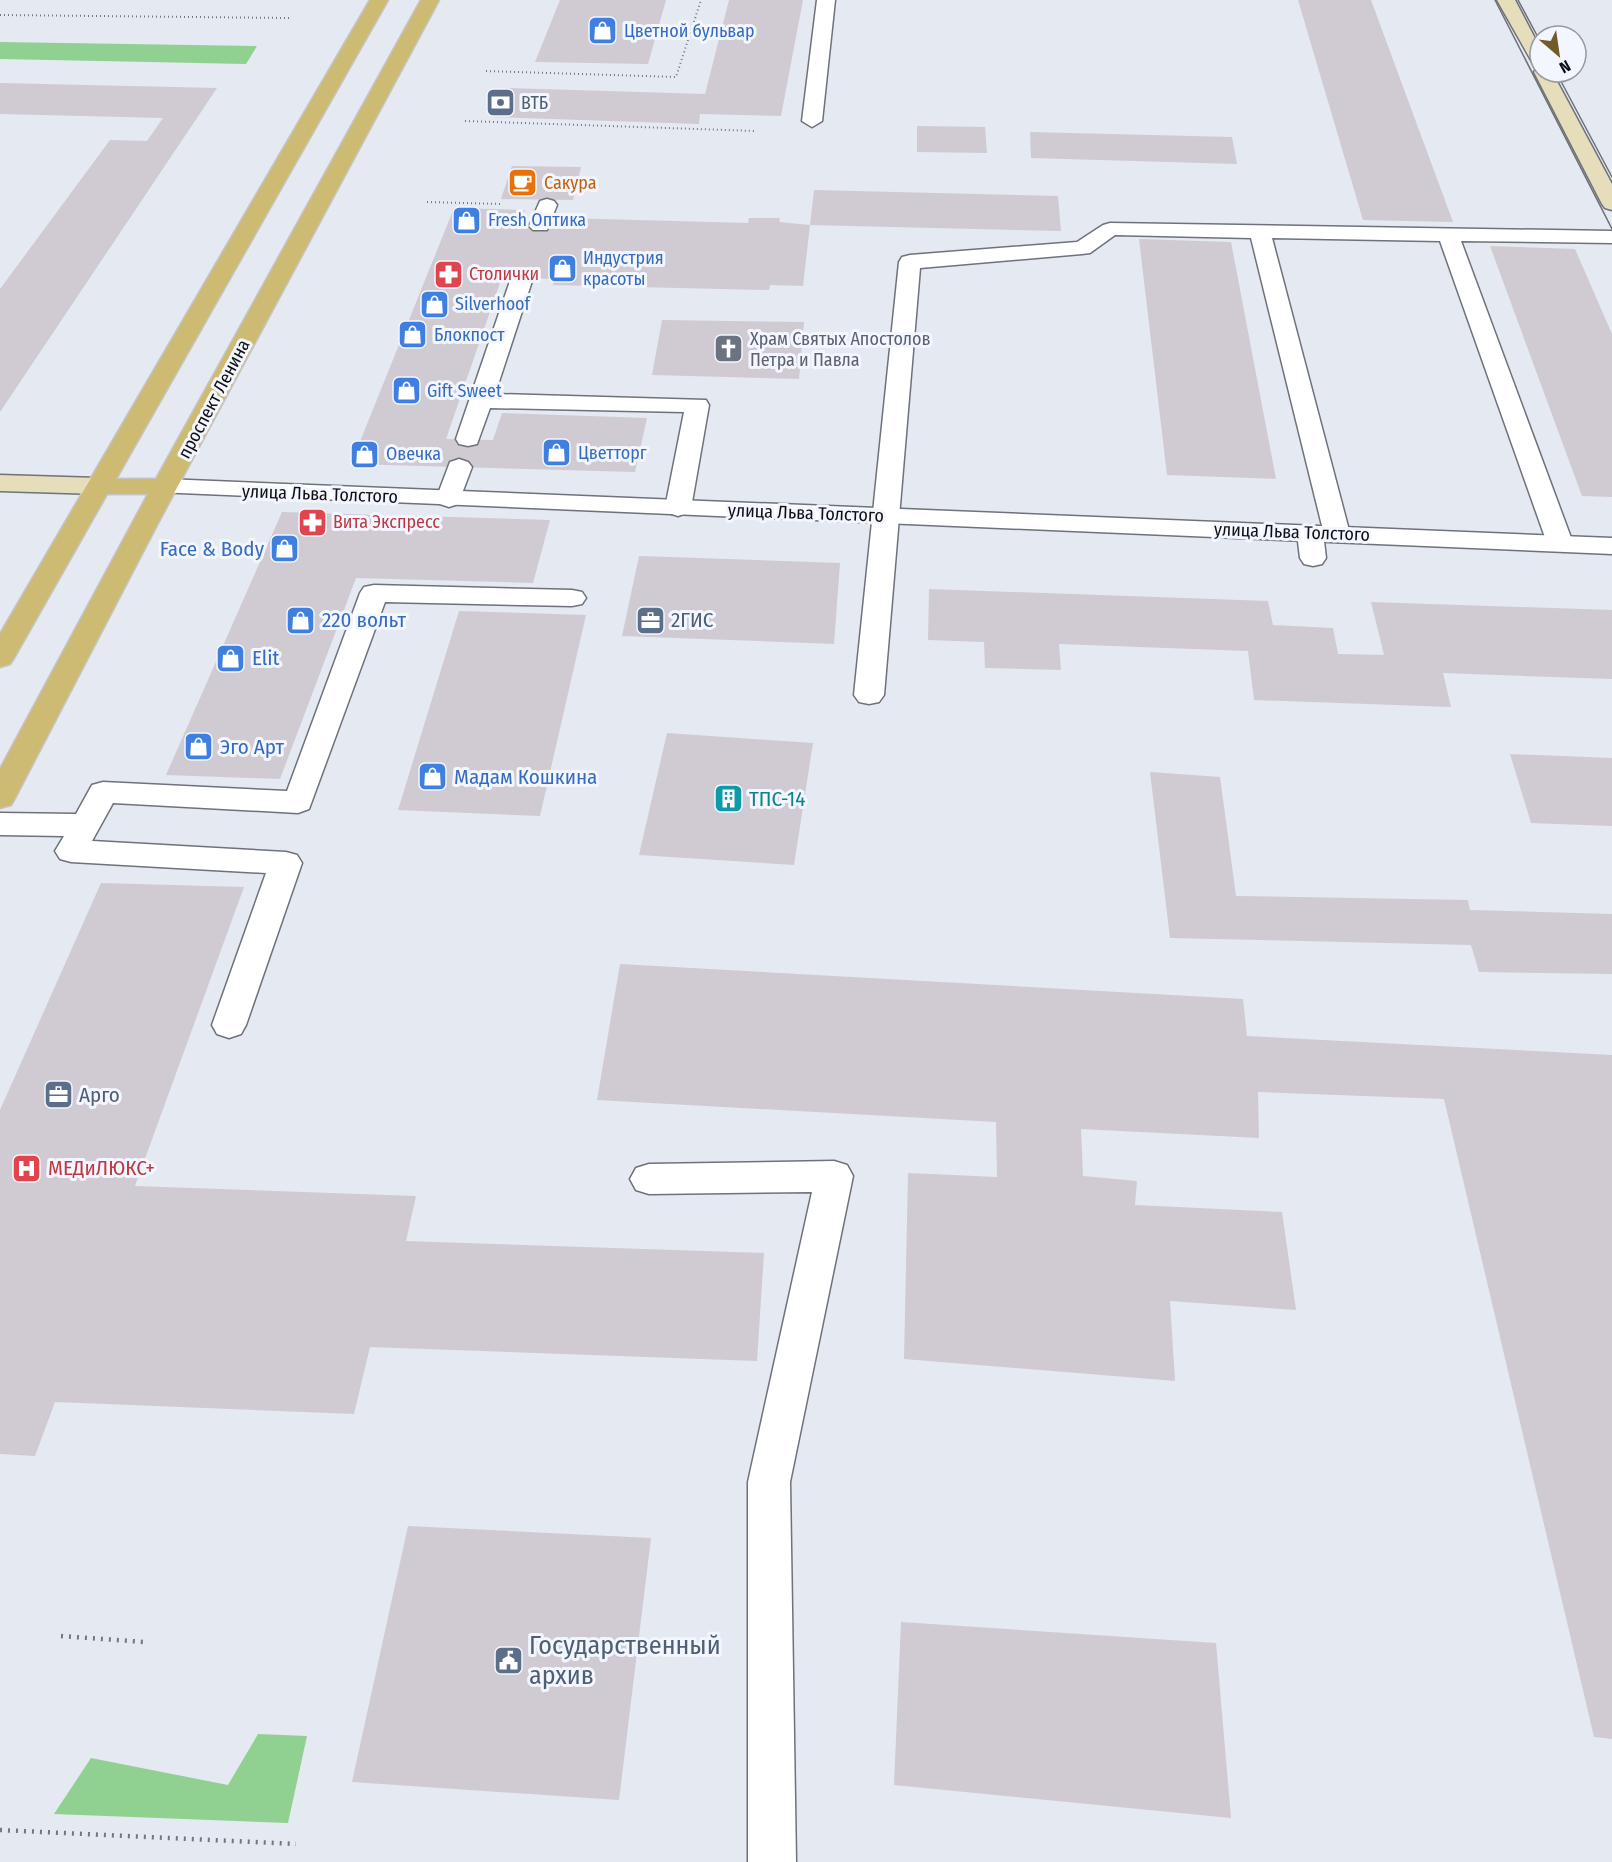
<svg xmlns="http://www.w3.org/2000/svg" width="1612" height="1862" font-family="'Fira Sans Condensed',sans-serif">
<style>
.green{fill:#90d191}
.building{fill:#d0cad3}
.lines{fill:none;stroke-linecap:round;stroke-linejoin:round}
.lane-casing{stroke:#6e727a;stroke-width:3}
.street-casing{stroke:#6e727a;stroke-width:3}
.secondary-casing{stroke:#6e727a;stroke-width:3}
.primary-casing{stroke:#c5c5c6;stroke-width:3}
.path-far1{stroke:#73767c;stroke-width:2;stroke-dasharray:1 3;stroke-linecap:butt}
.path{stroke:#73767c;stroke-width:4.5;stroke-dasharray:2 6;stroke-linecap:butt}
.lane{fill:#fff;fill-rule:evenodd}
.street{fill:#fff;fill-rule:evenodd}
.secondary{fill:#e6ddba;fill-rule:evenodd}
.primary{fill:#cdbb74;fill-rule:evenodd}
.tram{stroke:#6e7076;stroke-width:1.5}
.labels{text-anchor:middle;stroke-width:6;stroke-linejoin:round;paint-order:stroke}
.far-shop-label{font-size:18px;fill:#366cbe;stroke:#f3f6fe;text-anchor:start}
.far-service-label{font-size:18px;fill:#4e5e75;stroke:#f3f6fe;text-anchor:start}
.far-food-label{font-size:18px;fill:#c56008;stroke:#f3f6fe;text-anchor:start}
.far-health-label{font-size:18px;fill:#be3a42;stroke:#f3f6fe;text-anchor:start}
.far-worship-label{font-size:18px;fill:#5b616d;stroke:#f3f6fe;text-anchor:start}
.far-street-label{font-size:18px;fill:#0e0f12;stroke:#f3f6fe}
.shop-label{font-size:21px;fill:#366cbe;stroke:#f3f6fe;text-anchor:start}
.service-label{font-size:21px;fill:#4e5e75;stroke:#f3f6fe;text-anchor:start}
.culture-label{font-size:21px;fill:#0d838f;stroke:#f3f6fe;text-anchor:start}
.health-label{font-size:21px;fill:#be3a42;stroke:#f3f6fe;text-anchor:start}
.near-service-label{font-size:26px;fill:#4e5e75;stroke:#f3f6fe;text-anchor:start}
</style>
<rect width="100%" height="100%" fill="#e5e9f2"/>
<path class="green" d="M0 42 257 46 246 64 0 59Z
M258 1734 307 1736 288 1823 54 1814 91 1758 228 1785Z"/>
<path class="building" d="M560 0H666L648 64 535 62Z
M729 0H803L781 116 700 114 699 124 492 117 505 88 705 94Z
M1298 0H1371L1453 222 1363 220Z
M0 83 217 88 0 412V289L110 140 147 141 163 118 0 114Z
M917 126 985 127 987 153 917 152Z
M1030 132 1232 137 1237 164 1031 158Z
M512 166 581 167 573 200 501 199Z
M814 190 1058 196 1061 231 810 225Z
M454 208 525 210 519 225 560 227 563 218 748 223 749 218H780L779 222 810 225 803 286 770 285 769 290 553 285 555 279 502 277 446 439 493 440 502 413 647 418 635 472 351 464Z
M1139 239 1231 242 1276 479 1167 475Z
M1490 246 1575 249 1612 334V497L1582 496Z
M662 320 804 322 799 379 652 375Z
M282 512 550 520 533 583 356 578 280 779 166 775Z
M639 556 840 563 834 644 622 636Z
M929 589 1268 601 1273 625 1333 628 1338 654 1384 655 1371 602 1612 610V679L1443 673 1451 707 1254 700 1248 651 1059 644 1061 670 985 668 984 642 928 640Z
M459 611 586 615 540 816 398 810Z
M667 733 813 743 794 865 639 855Z
M1510 754 1612 758V826L1531 823Z
M1150 772 1220 777 1236 896 1468 900 1470 910 1612 914V974L1479 972 1471 945 1170 938Z
M101 883 244 887 135 1186 416 1196 406 1241 764 1253 757 1361 370 1347 354 1414 55 1402 35 1456 0 1454V1110Z
M620 964 1243 999 1247 1036 1612 1055V1739L1594 1737 1444 1099 1258 1092 1259 1138 1081 1129 1083 1176 1137 1181 1135 1205 1282 1212 1296 1310 1170 1301 1175 1381 904 1359 908 1173 997 1177 996 1122 597 1100Z
M408 1526 651 1538 619 1800 352 1782Z
M901 1622 1216 1643 1231 1818 894 1785Z"/>
<g class="lines">
<defs>
<path id="lane" d="M817 0H835L822 121 812 127 802 121Z
M547 199 554 201 557 205 547 230H533L529 226 540 201Z
M1110 223 1612 231V243L1461 241 1573 543 1569 549 1560 551 1551 549 1547 543 1440 241 1272 238 1350 534 1346 540 1337 542 1328 540 1324 534 1251 238 1115 235 1090 253 1082 254 920 268 884 695 879 702 869 704 859 702 854 695 899 262 902 257 910 255 1077 242 1103 225Z
M522 271 530 273 533 278 495 394 706 400 709 405 691 508 687 513 678 516 669 513 665 508 684 412 490 408 477 444 468 446 459 444 456 439 511 278 514 273Z
M459 459 468 462 472 467 458 504 449 507 440 504 436 499 450 462Z
M1310 525 1319 527 1323 533 1326 558 1322 564 1313 566 1304 564 1300 558 1297 533 1301 527Z
M374 585 572 590 582 592 586 598 582 604 572 606 385 602 309 809 298 813 113 803 92 841 286 852 297 855 302 863 246 1025 241 1034 229 1038 217 1034 212 1025 266 873 71 862 60 859 55 851 64 836 0 835V813L76 814 92 785 103 782 287 791 360 593 364 587Z
M834 1161 847 1165 853 1176 790 1482 796 1862H748V1482L812 1192 649 1194 636 1190 630 1179 636 1168 649 1164Z"/>
<path id="street" d="M165 479 1612 538V554L156 492 152 487 156 482Z"/>
<path id="secondary" d="M1497 0H1515L1540 48V72H1552L1612 184V210L1605 208 1602 204 1534 72 1536 69Z
M0 475 98 478 107 481 111 486 107 491 98 494 0 491Z"/>
<path id="primary" d="M370 0H388L116 479H156L421 0H439L158 523 15 798 11 805 0 808V769L148 494H107L14 658 10 664 0 667V634Z"/>
</defs>
<use href="#lane" class="lane-casing"/>
<use href="#street" class="street-casing"/>
<use href="#secondary" class="secondary-casing"/>
<use href="#primary" class="primary-casing"/>
<path class="path-far1" d="M0 15 289 18
M486 71 676 77 701 0
M465 121 755 131
M427 202 501 204"/>
<path class="path" d="M61 1636 144 1642
M0 1830 296 1844"/>
<use href="#lane" class="lane"/>
<use href="#street" class="street"/>
<use href="#secondary" class="secondary"/>
<use href="#primary" class="primary"/>
<path class="tram" d="M1495 0 1612 229
M1518 0 1540 41
M1556 72 1612 177"/>
</g>
<defs>
<symbol id="shop-square" viewBox="-11 -11 22 22"><rect x="-9" y="-9" width="18" height="18" rx="4" fill="#3f7fe0" stroke="#f3f6fe"/><path d="M-5-2.5h2.3a2.7 3.5 0 0 1 5.4 0H5L5.5 6h-11ZM-1.5-2.5h3a1.5 2.3 0 0 0-3 0Z" fill="#fff"/></symbol>
<symbol id="bank-square" viewBox="-11 -11 22 22"><rect x="-9" y="-9" width="18" height="18" rx="4" fill="#5c6f8a" stroke="#f3f6fe"/><path d="M-6-4H6V4H-6ZM0-2.3a2.3 2.3 0 1 0 0 4.6a2.3 2.3 0 1 0 0-4.6Z" fill="#fff"/></symbol>
<symbol id="cafe-square" viewBox="-11 -11 22 22"><rect x="-9" y="-9" width="18" height="18" rx="4" fill="#e8710a" stroke="#f3f6fe"/><path d="M-5.5-4.5H6V0H3Q3 3.5 0 3.5H-2.5Q-5.5 3.5-5.5 0ZM3-3.2v2h1.7v-2ZM-6 4.5H4V6H-6Z" fill="#fff"/></symbol>
<symbol id="pharmacy-square" viewBox="-11 -11 22 22"><rect x="-9" y="-9" width="18" height="18" rx="4" fill="#e0444e" stroke="#f3f6fe"/><path d="M-2-6h4v4h4v4h-4v4h-4v-4h-4v-4h4Z" fill="#fff"/></symbol>
<symbol id="church-square" viewBox="-11 -11 22 22"><rect x="-9" y="-9" width="18" height="18" rx="4" fill="#6b7280" stroke="#f3f6fe"/><path d="M-1.2-6h2.4v3.5h3.3v2.4h-3.3V6h-2.4V-.1h-3.3v-2.4h3.3Z" fill="#fff"/></symbol>
<symbol id="office-square" viewBox="-11 -11 22 22"><rect x="-9" y="-9" width="18" height="18" rx="4" fill="#5c6f8a" stroke="#f3f6fe"/><path d="M-6-3h4V-5.5h4V-3h4V5H-6ZM-1-4.5V-3h2v-1.5ZM-6 0V1H6V0Z" fill="#fff"/></symbol>
<symbol id="building-square" viewBox="-11 -11 22 22"><rect x="-9" y="-9" width="18" height="18" rx="4" fill="#0f9aa8" stroke="#f3f6fe"/><path d="M-4-6H4V6H1V3H-1V6H-4ZM-2.5-4.3h1.7v1.8h-1.7ZM.8-4.3h1.7v1.8H.8ZM-2.5-1h1.7V.8h-1.7ZM.8-1h1.7V.8H.8Z" fill="#fff"/></symbol>
<symbol id="hospital-square" viewBox="-11 -11 22 22"><rect x="-9" y="-9" width="18" height="18" rx="4" fill="#e0444e" stroke="#f3f6fe"/><path d="M-5-5h3v3.5h4V-5h3V5h-3V1.5h-4V5h-3Z" fill="#fff"/></symbol>
<symbol id="civic-square" viewBox="-11 -11 22 22"><rect x="-9" y="-9" width="18" height="18" rx="4" fill="#5c6f8a" stroke="#f3f6fe"/><path d="M-.6-6.5H3V-4.5H.6V-3L4-1V1h2V6H-6V1h2V-1L-.6-3ZM-1.2 2.5V6h2.4V2.5Z" fill="#fff"/></symbol>
</defs>
<g fill-rule="evenodd">
<use href="#shop-square" x="586" y="14" width="33" height="33"/>
<use href="#bank-square" x="484" y="86" width="33" height="33"/>
<use href="#cafe-square" x="506" y="166" width="33" height="33"/>
<use href="#shop-square" x="450" y="204" width="33" height="33"/>
<use href="#shop-square" x="546" y="252" width="33" height="33"/>
<use href="#pharmacy-square" x="432" y="258" width="33" height="33"/>
<use href="#shop-square" x="418" y="288" width="33" height="33"/>
<use href="#shop-square" x="396" y="318" width="33" height="33"/>
<use href="#church-square" x="712" y="332" width="33" height="33"/>
<use href="#shop-square" x="390" y="374" width="33" height="33"/>
<use href="#shop-square" x="540" y="436" width="33" height="33"/>
<use href="#shop-square" x="348" y="438" width="33" height="33"/>
<use href="#pharmacy-square" x="296" y="506" width="33" height="33"/>
<use href="#shop-square" x="268" y="532" width="33" height="33"/>
<use href="#shop-square" x="284" y="604" width="33" height="33"/>
<use href="#office-square" x="634" y="604" width="33" height="33"/>
<use href="#shop-square" x="214" y="642" width="33" height="33"/>
<use href="#shop-square" x="182" y="730" width="33" height="33"/>
<use href="#shop-square" x="416" y="760" width="33" height="33"/>
<use href="#building-square" x="712" y="782" width="33" height="33"/>
<use href="#office-square" x="42" y="1078" width="33" height="33"/>
<use href="#hospital-square" x="10" y="1152" width="33" height="33"/>
<use href="#civic-square" x="492" y="1644" width="33" height="33"/>
</g>
<g class="labels">
<g class="far-shop-label">
<text x="624" y="37">Цветной бульвар</text>
<text x="488" y="226">Fresh Оптика</text>
<text x="583" y="264">Индустрия<tspan x="583" dy="21">красоты</tspan></text>
<text x="455" y="310">Silverhoof</text>
<text x="434" y="341">Блокпост</text>
<text x="427" y="397">Gift Sweet</text>
<text x="578" y="459">Цветторг</text>
<text x="386" y="460">Овечка</text>
</g>
<g class="far-service-label">
<text x="521" y="109">ВТБ</text>
</g>
<g class="far-food-label">
<text x="544" y="189">Сакура</text>
</g>
<g class="far-health-label">
<text x="469" y="280">Столички</text>
<text x="333" y="528">Вита Экспресс</text>
</g>
<g class="far-worship-label">
<text x="750" y="345">Храм Святых Апостолов<tspan x="750" dy="21">Петра и Павла</tspan></text>
</g>
<g class="far-street-label">
<text transform="translate(214 399) rotate(-62)" y="6">проспект Ленина</text>
<text transform="translate(320 494) rotate(2)" y="6">улица Льва Толстого</text>
<text transform="translate(806 513) rotate(2)" y="6">улица Льва Толстого</text>
<text transform="translate(1292 532) rotate(2)" y="6">улица Льва Толстого</text>
</g>
<g class="shop-label">
<text x="264" y="556" text-anchor="end">Face &amp; Body</text>
<text x="322" y="627">220 вольт</text>
<text x="252" y="665">Elit</text>
<text x="220" y="754">Эго Арт</text>
<text x="454" y="784">Мадам Кошкина</text>
</g>
<g class="service-label">
<text x="671" y="627">2ГИС</text>
<text x="79" y="1102">Арго</text>
</g>
<g class="culture-label">
<text x="749" y="806">ТПС-14</text>
</g>
<g class="health-label">
<text x="48" y="1175">МЕДиЛЮКС+</text>
</g>
<g class="near-service-label">
<text x="529" y="1654">Государственный<tspan x="529" dy="30">архив</tspan></text>
</g>
</g>
<g transform="translate(1558 54) rotate(151)"><circle r="28" fill="#f3f6fe" stroke="#979aa0" stroke-width="1.5"/>
<path d="M0-4.5L10 22L0 15L-10 22Z" fill="#715b2b"/>
<text y="-9" font-size="16" font-weight="bold" text-anchor="middle" fill="#0e0f12">N</text>
</g>
</svg>
